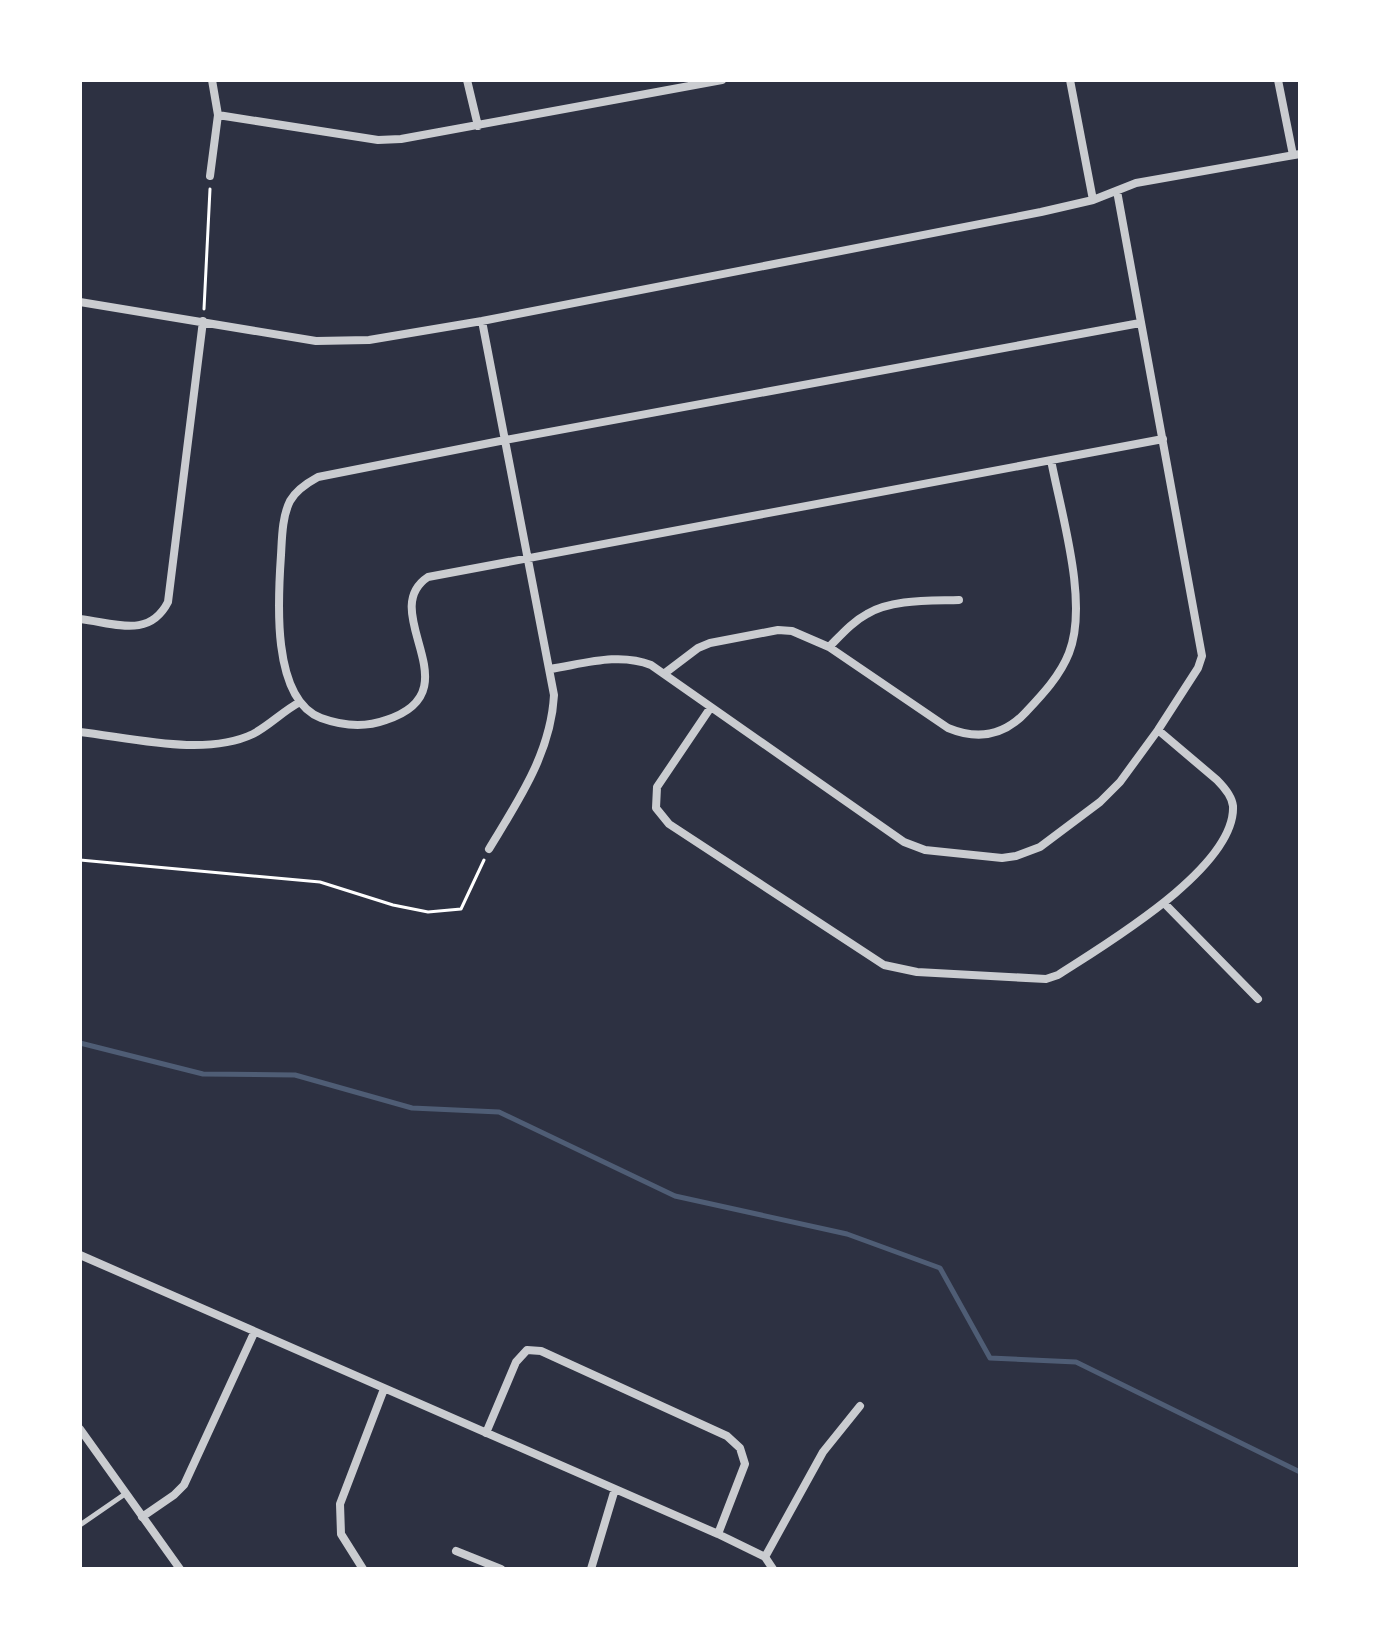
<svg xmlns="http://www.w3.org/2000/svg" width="1380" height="1649" font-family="'Work Sans',sans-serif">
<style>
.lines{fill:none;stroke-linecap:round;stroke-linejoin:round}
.stream{stroke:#4f5d75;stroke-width:5}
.path{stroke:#fff;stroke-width:3}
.service{stroke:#caccd0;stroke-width:5}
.minor{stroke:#caccd0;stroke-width:8}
</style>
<rect width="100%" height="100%" fill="#2d3142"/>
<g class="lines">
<path class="stream" d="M80 1043 203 1074 295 1075 412 1108 499 1112 675 1196 847 1234 940 1268 990 1358 1076 1362 1300 1472"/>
<path class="path" d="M204 309 210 189
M80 860 320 882 393 905 428 912 461 909 484 860"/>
<path class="service" d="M80 1525 125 1494"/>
<path class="minor" d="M467 80 478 126
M1070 80 1093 200
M1278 80 1293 155
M218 115 378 140 401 139 722 80
M210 176 218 115 212 80
M80 302 316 341 369 340 482 321 1041 212 1093 200 1136 183 1300 154
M482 321 554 695C551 753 518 801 489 849
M1140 323 505 440 318 477C307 483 296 490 290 501 282 517 282 538 281 555 278 598 271 699 321 718 343 726 364 728 386 720 476 691 375 612 428 577L1163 439
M80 619C115 623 149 639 168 602L203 321
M829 647C841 635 852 622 867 614 892 599 930 601 959 600
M550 669C583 664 619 652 651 665L904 842 925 850 1002 858 1016 856 1040 847 1100 802 1120 782 1158 730 1198 668 1202 656 1117 191
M665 673 698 648 710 643 778 630 792 631 829 647 948 728C977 740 1004 736 1026 712 1042 695 1060 676 1069 653 1089 603 1061 513 1051 460
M711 707 657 787 656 808 669 824 884 965 917 972 1046 979 1058 975C1104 945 1236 868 1233 806 1232 796 1224 787 1217 780L1158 730
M80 732C132 738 205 757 253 734 270 725 283 711 300 702
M1165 904 1258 999
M80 1255 718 1534 765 1557 773 1569
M80 1429 180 1569
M486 1433 516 1362 527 1350 541 1351 727 1436 740 1448 745 1464 718 1534
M142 1517 174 1495 184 1485 254 1333
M456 1551 501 1569
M765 1557 823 1452 860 1406
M363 1569 341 1534 340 1504 384 1389
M591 1569 615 1489"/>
</g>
<rect width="1380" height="1649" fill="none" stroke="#ffffff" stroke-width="164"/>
</svg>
